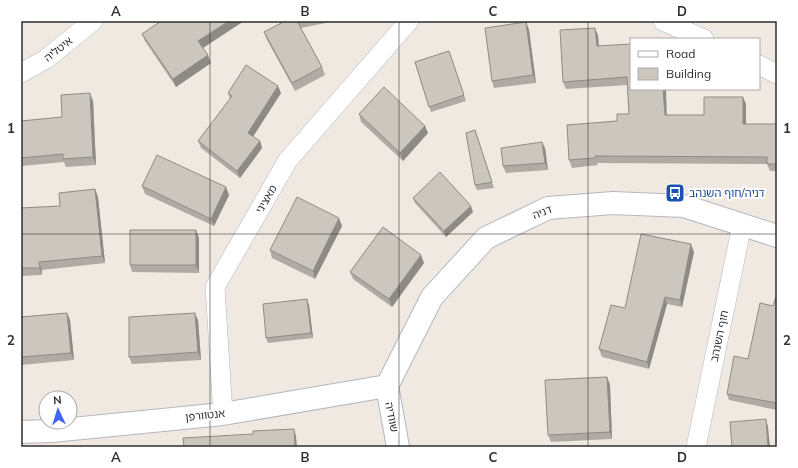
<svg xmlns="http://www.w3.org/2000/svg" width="798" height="468" font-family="Mulish,'Noto Sans Hebrew',sans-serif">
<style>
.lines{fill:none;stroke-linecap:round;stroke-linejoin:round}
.minor-casing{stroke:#b4b7c1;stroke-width:20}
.tertiary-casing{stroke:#b4b7c1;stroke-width:24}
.minor{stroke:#fff;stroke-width:19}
.tertiary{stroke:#fff;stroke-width:22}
.wall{fill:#afaba4}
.shaded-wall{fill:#8e8b86}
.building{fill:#cbc7bf;stroke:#8e8b86}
.grid{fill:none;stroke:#2e2e2e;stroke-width:1;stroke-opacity:0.55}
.labels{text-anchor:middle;stroke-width:4;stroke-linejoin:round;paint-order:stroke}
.street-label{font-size:11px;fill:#2e2e2e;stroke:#fff}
.transit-label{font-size:11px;fill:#164399;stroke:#fff;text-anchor:start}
.neatline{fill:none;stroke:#2e2e2e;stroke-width:1.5}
.grid-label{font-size:13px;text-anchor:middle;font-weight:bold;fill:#2e2e2e}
</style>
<rect width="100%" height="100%" fill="#efe9e1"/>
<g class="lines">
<defs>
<path id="minor" d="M663 21 704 39
M759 65 777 74
M21 73 46 59 93 21
M223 414 215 287 288 160 409 21
M696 447 742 225"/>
<path id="tertiary" d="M387 386 432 297 486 238 548 208 613 203 684 206 777 236
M387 386 398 447
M21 432 52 431 223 414 387 386"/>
</defs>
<use href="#minor" class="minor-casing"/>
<use href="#tertiary" class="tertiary-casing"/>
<use href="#minor" class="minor"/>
<use href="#tertiary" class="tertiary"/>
</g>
<path class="wall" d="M161 21H244L203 48 211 63 176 87 145 41 142 34Z
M285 21H335L301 28 322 67 325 75 295 91 267 40 264 32Z
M771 21H777V23Z
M526 22 529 30 536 83 494 88 492 81Z
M598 35 599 46 667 115H704L746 104V124H777V171H770L767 164 597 163 598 165 572 168 569 160 617 121 629 114 627 85 566 89 563 82Z
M449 51 466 101 431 112 415 62Z
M228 93H281L253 136 260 141 262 148 240 178 201 148 198 141 230 99Z
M93 101 96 165 66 167 64 162 21 166V121L62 117Z
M359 114 425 126 428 133 403 161 361 122Z
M475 130 494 188 477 190 475 185Z
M545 148 548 170 506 173 503 166Z
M142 186 229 195 214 226 145 194Z
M95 189 98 197 105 263 42 270V275L21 276V208L60 206Z
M413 198 473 212 446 237 415 203Z
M342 226 315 279 272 258 270 250Z
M199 238V273L132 272 130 265Z
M694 252 682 307 667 304 649 369 602 357 599 349 625 308Z
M424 263 392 307 353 279 350 272Z
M777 293V410L729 400 727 394 748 359 773 306Z
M309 305 313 338 268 343 266 338Z
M67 313 70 320 74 360 21 365V317Z
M198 320 201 360 132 364 129 357Z
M607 377 610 385 612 439 551 442 548 435Z"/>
<path class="shaded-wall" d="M229 21H244L201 49 198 41Z
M526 22 529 30 536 83 533 75Z
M595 28 598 35 599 54 597 46Z
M208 55 211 63 176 87 173 79Z
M278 86 281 93 251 140 248 133Z
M663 89H666L667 122 665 115Z
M90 93 93 101 96 165 93 157Z
M743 97 746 104V132L743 124Z
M425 126 428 133 403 161 400 153Z
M260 141 262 148 240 178 237 171Z
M542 142 545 148 548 170 545 163Z
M226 187 229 195 214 226 211 219Z
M95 189 98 197 105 263 102 256Z
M471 206 473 212 446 237 444 231Z
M339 218 342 226 315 279 313 271Z
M196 230 199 238V273L196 265Z
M691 244 694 252 682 307 680 300Z
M421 255 424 263 392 307 389 299Z
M39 262 42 270V275L40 268Z
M665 297 667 304 649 369 647 362Z
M307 299 309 305 313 338 311 333Z
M67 313 70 320 74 360 71 353Z
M195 313 198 320 201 360 198 352Z
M607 377 610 385 612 439 610 432Z
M766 419 768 427 770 447H768Z
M294 429 296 436 297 447H295Z"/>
<path class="building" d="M161 21H229L198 41 208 55 173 79 142 34Z
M285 21H297L322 67 292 83 264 32Z
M526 22 533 75 492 81 485 28Z
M595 28 597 46 631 44V89H663L665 115H704V97H743V124H777V164H767V157L595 156V158L569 160 567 125 617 121V114H629L627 77 563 82 560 30Z
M449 51 464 95 429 107 415 62Z
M246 65 278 86 248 133 260 141 237 171 198 141 232 96 228 93Z
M384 87 425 126 400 153 359 114Z
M90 93 93 157 63 159V154L21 158V121L62 117 61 95Z
M475 130 492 182 475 185 466 133Z
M542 142 545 163 503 166 501 148Z
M157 155 226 187 211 219 142 186Z
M440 172 471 206 444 231 413 198Z
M95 189 102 256 39 262 40 268H21V208L60 206 59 193Z
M297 197 339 218 313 271 270 250Z
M383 227 421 255 389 299 350 272Z
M130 230H196V265H130Z
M641 234 691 244 680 300 665 297 647 362 599 349 611 305 625 308Z
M777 293V403L727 394 734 356 748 359 760 303 773 306Z
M307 299 311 333 266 338 263 304Z
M67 313 71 353 21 357V317Z
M195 313 198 352 129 357V317Z
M607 377 610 432 548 435 545 380Z
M766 419 768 447H732L730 422Z
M294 429 295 447H184L183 438 253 434V431Z"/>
<path class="grid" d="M210 21V447M399 21V447M588 21V447M21 234H777"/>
<defs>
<symbol id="bus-square" viewBox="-11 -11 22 22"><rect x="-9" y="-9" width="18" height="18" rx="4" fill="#1a4fb4" stroke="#fff"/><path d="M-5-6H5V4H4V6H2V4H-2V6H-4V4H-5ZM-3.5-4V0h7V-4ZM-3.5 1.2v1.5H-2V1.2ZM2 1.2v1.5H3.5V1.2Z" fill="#fff"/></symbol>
</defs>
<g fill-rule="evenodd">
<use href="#bus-square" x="664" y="182" width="22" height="22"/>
</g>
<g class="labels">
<g class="street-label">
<text transform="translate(58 49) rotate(-38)" y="4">איטליה</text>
<text transform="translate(266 199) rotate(-60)" y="4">מאציני</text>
<text transform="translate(542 212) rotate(-21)" y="4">דניה</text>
<text transform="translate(719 336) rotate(-78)" y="4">חוף השנהב</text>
<text transform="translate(205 415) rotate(-6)" y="4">אנטוורפן</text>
<text transform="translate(392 417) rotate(79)" y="4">שוודיה</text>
</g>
<g class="transit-label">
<text x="689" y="197">דניה/חוף השנהב</text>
</g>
</g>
<rect width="798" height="468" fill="none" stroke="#ffffff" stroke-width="44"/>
<rect x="630" y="38" width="130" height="52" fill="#ffffff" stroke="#ababab"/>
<rect x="638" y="51" width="20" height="6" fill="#ffffff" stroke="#ababab"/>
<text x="666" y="58" font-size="12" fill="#2e2e2e">Road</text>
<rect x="638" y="68" width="20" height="12" fill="#cbc7bf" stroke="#ababab"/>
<text x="666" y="78" font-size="12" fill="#2e2e2e">Building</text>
<g transform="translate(58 410) rotate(356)"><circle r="19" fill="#ffffff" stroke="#ababab"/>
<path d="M0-3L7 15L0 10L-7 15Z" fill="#4264fb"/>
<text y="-6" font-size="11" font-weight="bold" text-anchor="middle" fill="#2e2e2e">N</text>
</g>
<rect x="22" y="22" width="754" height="424" class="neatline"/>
<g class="grid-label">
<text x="116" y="16">A</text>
<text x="305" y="16">B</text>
<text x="493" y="16">C</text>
<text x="682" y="16">D</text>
<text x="11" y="133">1</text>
<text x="787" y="133">1</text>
<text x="11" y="345">2</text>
<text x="787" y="345">2</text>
<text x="116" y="462">A</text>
<text x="305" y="462">B</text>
<text x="493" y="462">C</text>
<text x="682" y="462">D</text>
</g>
</svg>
